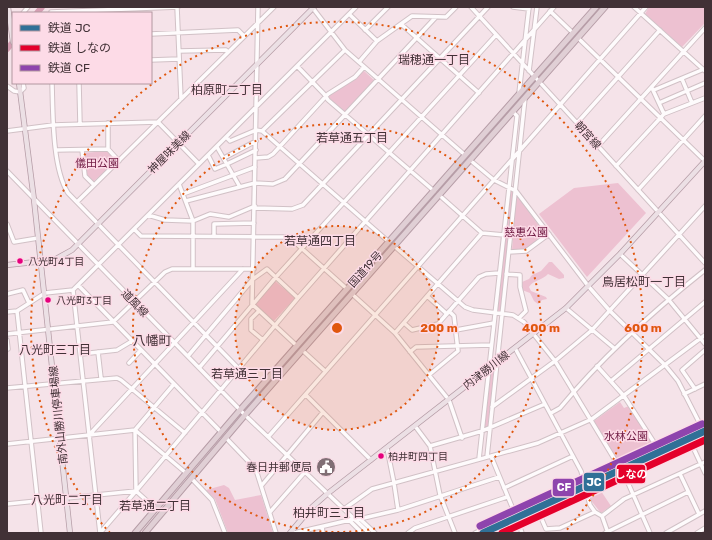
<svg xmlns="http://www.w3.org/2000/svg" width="712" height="540" font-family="Rubik,'Noto Sans JP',sans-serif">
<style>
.green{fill:#edc1d1}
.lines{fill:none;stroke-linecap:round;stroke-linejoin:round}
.river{stroke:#d69eb3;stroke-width:6}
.minor-casing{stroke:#d1c1c6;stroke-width:5.5}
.major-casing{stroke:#b69da7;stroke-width:6}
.highway-casing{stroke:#b69da7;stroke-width:7}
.minor{stroke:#fefbfc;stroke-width:3.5}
.major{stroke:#ece0e5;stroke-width:4.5}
.highway{stroke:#e0cfd5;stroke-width:5}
.rail-1-casing{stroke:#fddbe7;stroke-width:10}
.rail-2-casing{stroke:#fddbe7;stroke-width:10}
.rail-3-casing{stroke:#fddbe7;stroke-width:10}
.rail-1{stroke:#307097;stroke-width:7}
.rail-2{stroke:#e4002b;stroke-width:7}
.rail-3{stroke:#8e44ad;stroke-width:7}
.ring{fill:none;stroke:#e0570e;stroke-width:2;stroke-dasharray:2 4}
.bus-dot{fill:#e5007d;stroke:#fddbe7;stroke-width:1.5}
.labels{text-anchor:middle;stroke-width:3;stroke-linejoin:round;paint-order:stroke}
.bus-label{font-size:10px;fill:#413136;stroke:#fddbe7;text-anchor:start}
.street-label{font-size:11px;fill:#413136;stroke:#fddbe7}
.park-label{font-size:11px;fill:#6f1942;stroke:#fddbe7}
.poi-label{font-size:11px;fill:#413136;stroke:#fddbe7;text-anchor:end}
.neighbourhood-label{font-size:12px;fill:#413136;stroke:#fddbe7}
.quarter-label{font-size:13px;fill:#413136;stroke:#fddbe7}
.centre{fill:#e0570e;stroke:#fddbe7;stroke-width:2}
.ring-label{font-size:12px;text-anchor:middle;font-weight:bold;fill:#e0570e;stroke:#fddbe7;stroke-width:3;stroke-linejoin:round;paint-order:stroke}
.line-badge{stroke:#fddbe7;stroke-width:1.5}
.badge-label{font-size:11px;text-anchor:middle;font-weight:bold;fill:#fff}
</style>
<rect width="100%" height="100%" fill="#f5e3e9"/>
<path class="green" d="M649 7H705V23L682 47 645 14Z
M363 70 375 81 344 112 328 99 329 95Z
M530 87H531L285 365 249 404Z
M107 151 116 161 93 182 86 175 83 153Z
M618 183 646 213 587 277 539 214 574 188Z
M510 190 514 192 501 311H497Z
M518 197 545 234 528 249 512 250 516 198Z
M549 262H552L564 275V278L559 279 548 274C543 280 533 280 529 287L531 291 546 297 547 299 542 300 538 304 534 301 530 293 522 290V282L529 279 532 275 541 271Z
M275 281 295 298 274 321 255 305V303Z
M494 371 488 426 484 428 490 375Z
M620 402 624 408 629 406 655 445 621 462H619L594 421Z
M224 485 229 488 235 500 261 495 273 533H228L215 499 206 490Z
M599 488 611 506 601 513 589 498 588 492Z"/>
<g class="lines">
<path class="river" d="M37 13 42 7
M7 49 13 42"/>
<defs>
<path id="minor" d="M177 7 181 99
M258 7 252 304 297 346
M312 7 345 50 465 155
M471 7 705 263
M513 7 529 9
M634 7 705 71
M550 11 573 33
M51 12 178 7
M23 13 28 7
M349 14 377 41
M401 24 479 93
M365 30 388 7
M151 34 238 30 244 36
M578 38 705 161
M179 51 226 50 228 52
M151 60 179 59
M359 62 377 41 412 16 446 17 456 7
M297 66 324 94 328 100 434 191
M529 71 537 7
M682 79 692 103
M52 83C53 113 52 168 68 193L239 369
M79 83 80 124
M7 86 14 91 20 92 24 88 23 83
M652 88 664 114
M654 90 704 69
M519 93 529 7
M659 103 705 83
M108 123V149L119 161
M577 123 660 30
M7 131 53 125 158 122 199 164
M262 131 345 50
M226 137 230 141 256 130 262 131 389 242
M598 146 705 28
M217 147 240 187
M57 150 108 149
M82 150 85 176 94 185
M208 155 215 169 227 164
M224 158 256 141
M256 158 268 157 273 154 328 94 355 77 364 67
M470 160 494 180 516 191 589 287 610 311 665 365 678 381 701 426
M227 164 256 150
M616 166 664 114 705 98
M7 171 245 415 369 533
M179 184 193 221V268
M638 190 705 116
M183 194 255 167
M439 195 482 233 504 235
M186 201 255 183 273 184 285 179 436 17
M77 202 274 7
M255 208 292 209 303 205 488 7
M148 215 165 220 193 221 210 214 229 217 255 206
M7 224 14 242 38 238
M134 229 141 236 289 237 347 289
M214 236V224L254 223
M394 246 465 307 473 310 513 315 524 322 555 361 618 465
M509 252 526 251 549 234
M620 254 668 299 705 344
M506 274 520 275V287L526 311 519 318
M78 285 221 432
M73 290 100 533
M7 294 23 290 29 303
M352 294 395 333 449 400 462 438
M427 296 447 314
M566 308 614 348
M259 311 251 319V330L263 340
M7 312 17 311
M404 323 412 330 438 324 479 277 486 274 499 273
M456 330 494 323
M395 333 482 233
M7 334 113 322 165 272 172 269H254
M7 340 8 349
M515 348 581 471 590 505 595 512 602 516 608 533
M302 350 325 371
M98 352 101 378
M410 352 416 347 491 345
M81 354 117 350 132 341
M188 356 253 279 267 269 298 298
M129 363 141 350
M597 366 624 396 657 447
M199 368 276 277 496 35
M429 375 458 351 454 316 449 311
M611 381 705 302
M7 388 117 378 121 380 185 433
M695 389 682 370 705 350
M684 394 705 384
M306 395 371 460
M492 407 555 361 592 330 705 206
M551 413 560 408C603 356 652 312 705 270
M415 426 430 446 440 495 455 533
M135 430 186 473
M90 434 243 269
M268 437 646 7
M226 438 250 463 257 473 276 533
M7 444 135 430 174 384
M692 445 705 473
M430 446 482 431 545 404
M387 448 394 483 398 510
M491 456 515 514
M487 457 525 98
M479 459 517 116 513 112
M680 474 699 514
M625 476 650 533
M192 479 212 500 225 533
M262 485 323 412
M504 488 573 456
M136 491 156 509
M7 504 136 491 298 298 554 7
M344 509 372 489 538 443 592 419 705 335
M270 512 305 472
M539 513 546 529 560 528 595 512
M602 516 624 499 705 462
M360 519 375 533
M349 520 362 533
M355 520 398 510 499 477
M518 522 522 533
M322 527 323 533
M41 533 17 311 45 293 73 290 356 7
M100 533 136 491 135 430
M294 533 354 519
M408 533 415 528 507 497
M475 533 705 424
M501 533 502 529 705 439
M605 533 688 492
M666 533 705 511
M697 533 705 528"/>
<path id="major" d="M8 7 13 42
M19 83 34 200 70 533
M7 265 54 260 72 250 314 7
M290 533 310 509 327 494 566 308 620 254 705 161"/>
<path id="highway" d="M135 533 240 410 596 7
M145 533 245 415 605 7"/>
</defs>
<use href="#minor" class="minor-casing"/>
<use href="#major" class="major-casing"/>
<use href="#highway" class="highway-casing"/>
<use href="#minor" class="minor"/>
<use href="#major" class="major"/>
<use href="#highway" class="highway"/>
<defs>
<path id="rail-1" d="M483 533 705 431"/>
<path id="rail-2" d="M502 533 705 440"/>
<path id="rail-3" d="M480 526 702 424"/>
</defs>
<use href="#rail-1" class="rail-1-casing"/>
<use href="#rail-2" class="rail-2-casing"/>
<use href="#rail-3" class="rail-3-casing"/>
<use href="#rail-1" class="rail-1"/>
<use href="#rail-2" class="rail-2"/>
<use href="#rail-3" class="rail-3"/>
</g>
<circle cx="337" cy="328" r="102" fill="#e0570e" fill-opacity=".12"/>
<g class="ring">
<circle cx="337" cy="328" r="102"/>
<circle cx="337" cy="328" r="204"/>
<path d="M110 533A306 306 0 1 1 564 533"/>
</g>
<defs>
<symbol id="civic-disc" viewBox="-11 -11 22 22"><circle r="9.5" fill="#806f75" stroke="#fddbe7"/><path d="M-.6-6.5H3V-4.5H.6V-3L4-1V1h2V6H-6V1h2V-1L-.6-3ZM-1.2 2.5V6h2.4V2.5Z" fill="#fff"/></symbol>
</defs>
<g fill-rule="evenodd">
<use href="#civic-disc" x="315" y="456" width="22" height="22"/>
</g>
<g class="bus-dot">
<circle cx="20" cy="261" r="3.5"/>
<circle cx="48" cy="300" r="3.5"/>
<circle cx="381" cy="456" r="3.5"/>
</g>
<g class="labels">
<g class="bus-label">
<text x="28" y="265">八光町4丁目</text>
<text x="56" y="304">八光町3丁目</text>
<text x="388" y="460">柏井町四丁目</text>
</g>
<g class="street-label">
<text transform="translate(588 135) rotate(48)" y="4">朝宮線</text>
<text transform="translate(169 152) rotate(-45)" y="4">神屋味美線</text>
<text transform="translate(365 269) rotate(-48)" y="4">国道19号</text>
<text transform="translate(135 303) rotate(46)" y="4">道風線</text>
<text transform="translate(486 370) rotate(-38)" y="4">内津勝川線</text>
<text transform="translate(58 415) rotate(-96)" y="4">南外山勝川停車場線</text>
</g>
<g class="park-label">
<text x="97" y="167">儀田公園</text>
<text x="526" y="236">慈恵公園</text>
<text x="626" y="440">水林公園</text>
</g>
<g class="poi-label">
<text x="312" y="471">春日井郵便局</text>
</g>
<g class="neighbourhood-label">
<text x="434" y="64">瑞穂通一丁目</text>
<text x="227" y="94">柏原町二丁目</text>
<text x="352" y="142">若草通五丁目</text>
<text x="320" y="245">若草通四丁目</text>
<text x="644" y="286">鳥居松町一丁目</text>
<text x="55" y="354">八光町三丁目</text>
<text x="247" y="378">若草通三丁目</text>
<text x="67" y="504">八光町二丁目</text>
<text x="155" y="510">若草通二丁目</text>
<text x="329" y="517">柏井町三丁目</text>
</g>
<g class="quarter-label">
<text x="152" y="345">八幡町</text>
</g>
</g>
<circle cx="337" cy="328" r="6" class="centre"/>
<g class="ring-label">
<text x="439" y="332">200 m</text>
<text x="541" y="332">400 m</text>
<text x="643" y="332">600 m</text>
</g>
<g class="line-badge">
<rect x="616" y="464" width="30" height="20" rx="4" fill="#e4002b"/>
<rect x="583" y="472" width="22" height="20" rx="4" fill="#307097"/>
<rect x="552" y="478" width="23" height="19" rx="4" fill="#8e44ad"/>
</g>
<g class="badge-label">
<text x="631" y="478">しなの</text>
<text x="594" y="486">JC</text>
<text x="564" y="491">CF</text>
</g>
<rect width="712" height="540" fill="none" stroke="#413136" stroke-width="16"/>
<rect x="12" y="12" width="140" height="72" fill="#fddbe7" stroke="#b297a0"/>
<rect x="20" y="25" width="20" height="6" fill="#307097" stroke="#b297a0"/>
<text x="48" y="32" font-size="12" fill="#413136">鉄道 JC</text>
<rect x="20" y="45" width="20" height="6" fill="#e4002b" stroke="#b297a0"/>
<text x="48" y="52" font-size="12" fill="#413136">鉄道 しなの</text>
<rect x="20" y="65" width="20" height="6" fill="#8e44ad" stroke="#b297a0"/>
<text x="48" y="72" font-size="12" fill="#413136">鉄道 CF</text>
</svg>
